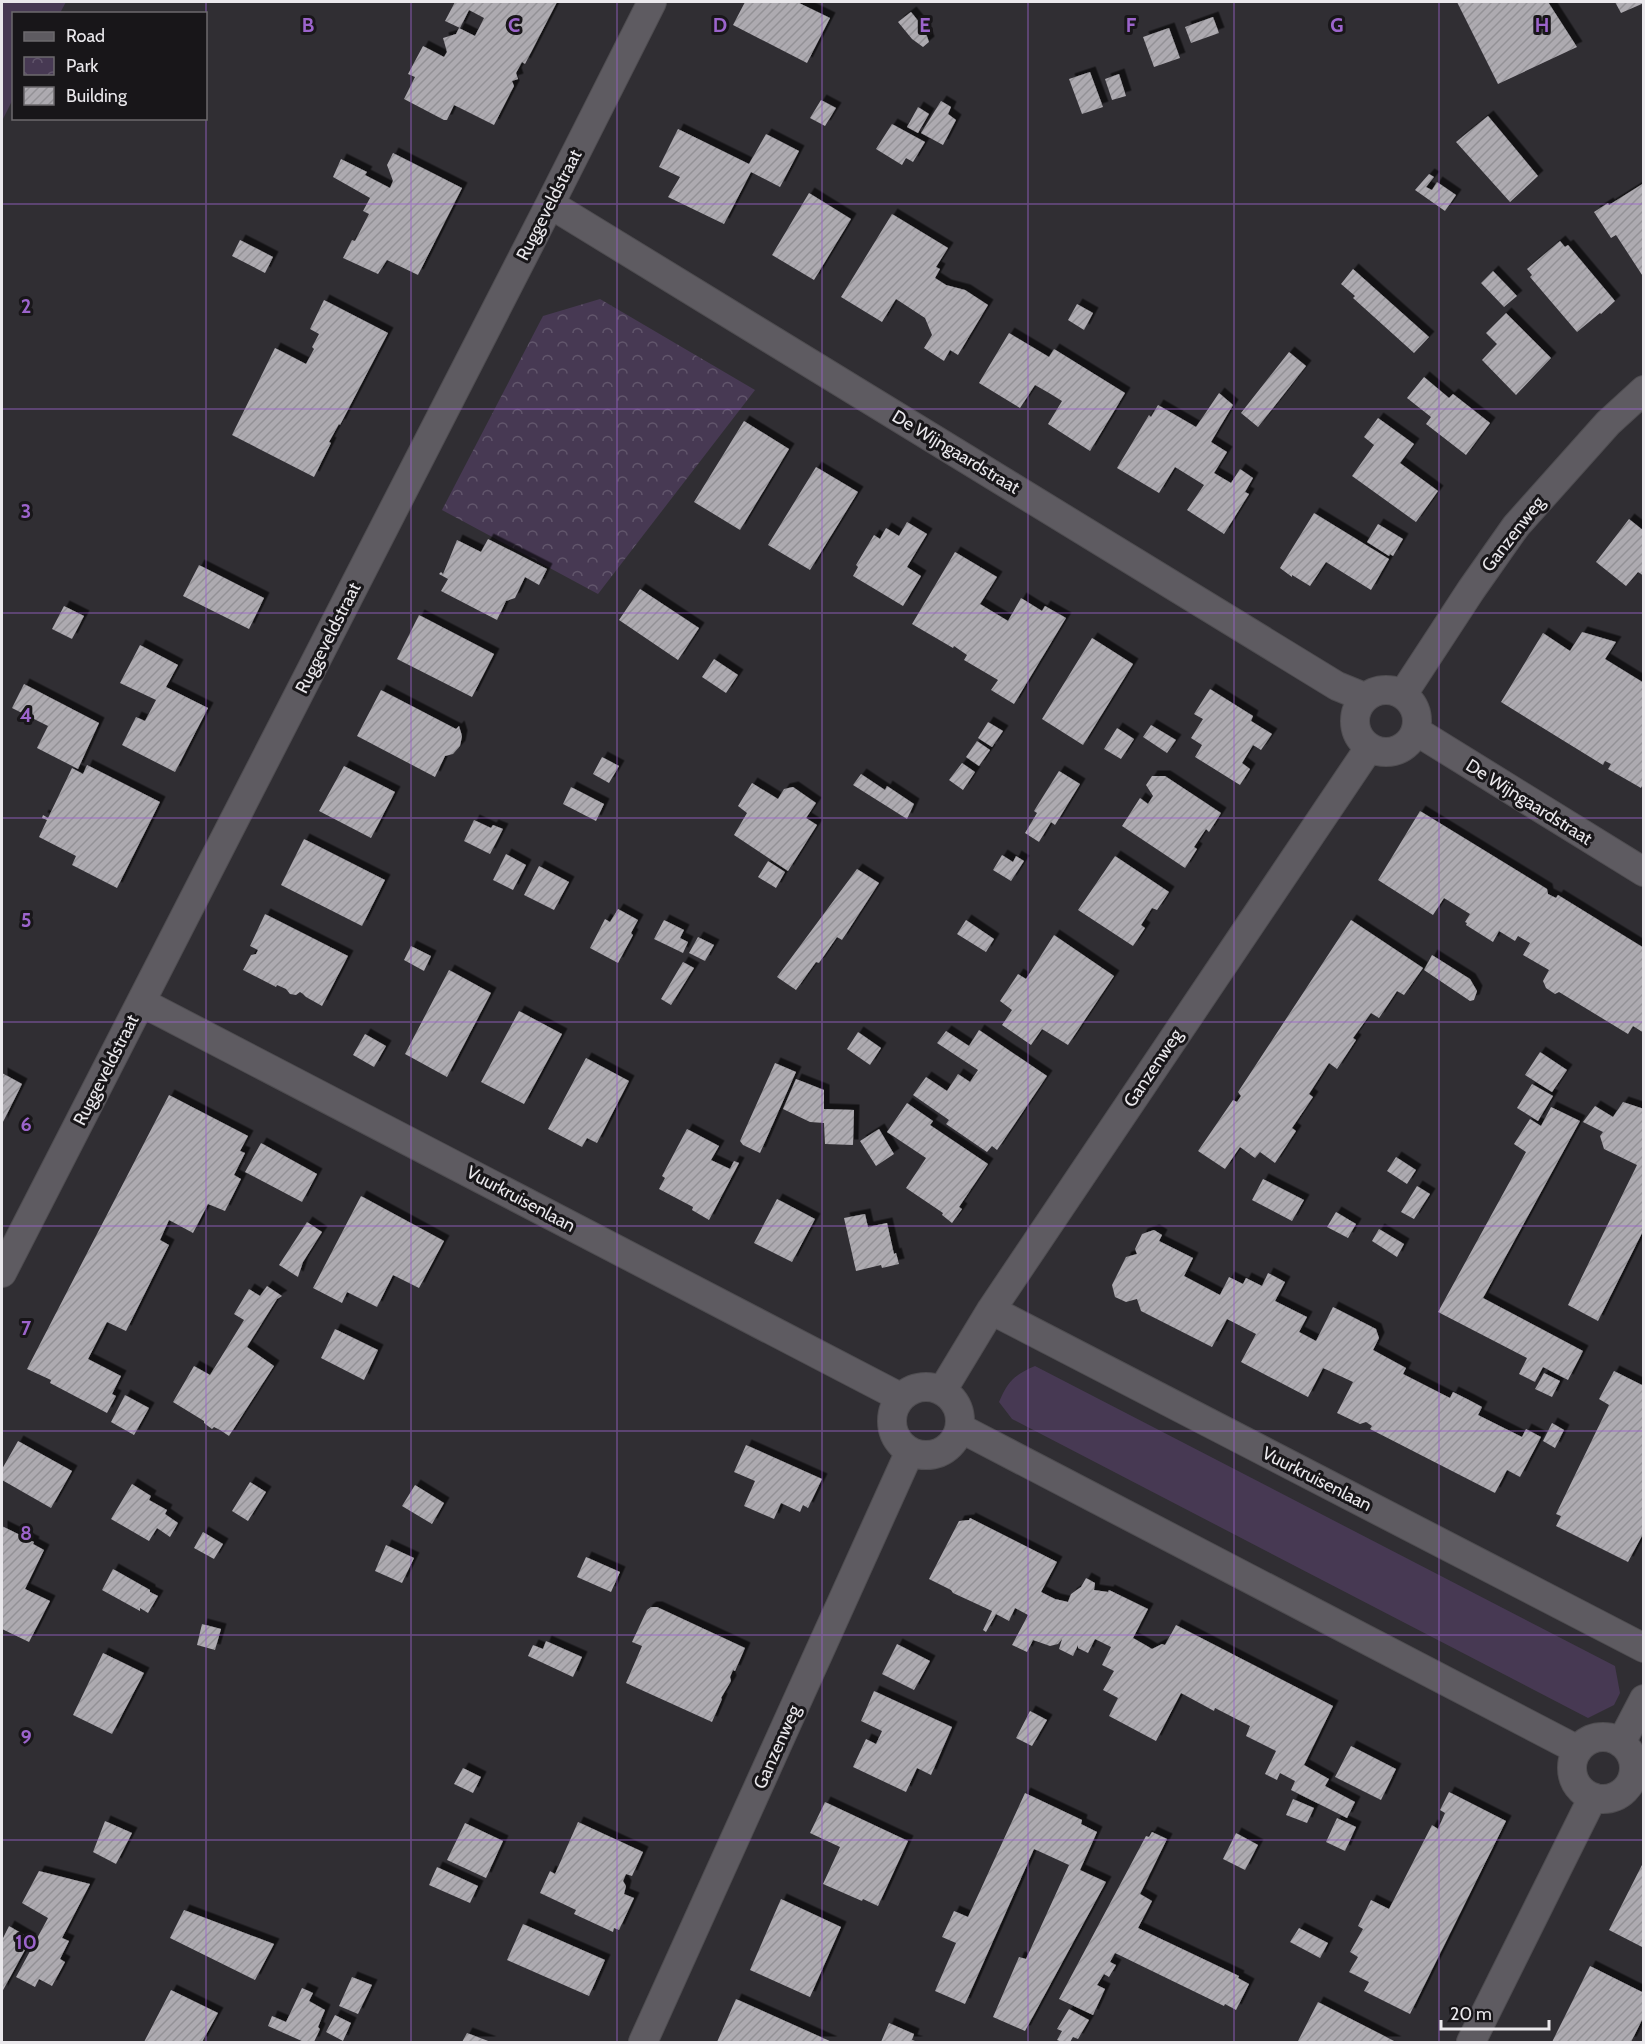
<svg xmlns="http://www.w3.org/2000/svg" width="1645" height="2044" font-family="Cabin,sans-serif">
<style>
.green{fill:#473953}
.park{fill:url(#park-crowns)}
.building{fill:url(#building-hatch);filter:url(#shadow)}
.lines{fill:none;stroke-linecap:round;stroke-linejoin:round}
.street-casing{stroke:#4f4d51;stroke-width:30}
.street{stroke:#5e5b61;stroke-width:28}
.grid{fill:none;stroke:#9c64cc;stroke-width:1.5;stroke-opacity:0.55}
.labels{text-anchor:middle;stroke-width:6;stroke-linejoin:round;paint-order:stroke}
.street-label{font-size:18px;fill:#eae8ec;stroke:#181619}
.grid-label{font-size:20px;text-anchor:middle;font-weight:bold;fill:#9c64cc;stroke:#181619;stroke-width:6;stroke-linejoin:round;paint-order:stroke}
</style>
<defs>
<pattern id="park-crowns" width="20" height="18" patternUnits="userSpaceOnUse" patternTransform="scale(1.5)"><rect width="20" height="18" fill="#473953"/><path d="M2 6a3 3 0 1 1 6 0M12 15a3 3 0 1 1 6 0" fill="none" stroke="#62566c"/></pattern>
<pattern id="building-hatch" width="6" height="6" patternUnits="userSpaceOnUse" patternTransform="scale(1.5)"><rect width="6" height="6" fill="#adaab0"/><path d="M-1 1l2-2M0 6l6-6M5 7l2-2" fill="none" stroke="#939196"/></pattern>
<filter id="shadow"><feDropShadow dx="5.5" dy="-5.5" stdDeviation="0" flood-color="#0009"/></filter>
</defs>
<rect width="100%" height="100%" fill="#302e33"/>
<path class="green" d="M2 2H66L60 13 14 14 13 99 2 121Z
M1035 1366 1615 1666 1620 1693 1614 1705 1588 1718 1012 1419 999 1402C1008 1381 1014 1375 1035 1366Z"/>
<path class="park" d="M600 299 755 390 598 594 442 510 543 316Z"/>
<path class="building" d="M455 2H557L525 64 522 62 516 73 518 79 512 81 514 86 494 125 454 105 447 120H444L404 99 415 77 408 74 423 46 444 57 447 52 443 38 456 34 459 28 475 36 484 18 469 10 460 28 445 21Z
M745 2H797L830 18 807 63 733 25Z
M1457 2H1548L1577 47 1498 84Z
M1615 2H1644V3L1621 13Z
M911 12 924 28 929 42 923 47 912 39 898 22Z
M1213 17 1219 33 1191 43 1185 27Z
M1169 28 1180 58 1154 67 1143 37Z
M1090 72 1103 107 1082 114 1069 79Z
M1119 74 1126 96 1112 100 1105 79Z
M821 100 836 108 825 126 810 118Z
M941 101 951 107 948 114 956 120 943 145 921 133Z
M918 107 929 114 918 133 907 127Z
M1488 116 1538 176 1510 202 1456 142Z
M892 124 925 142 913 162 906 158 902 165 876 149Z
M678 129 749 164 766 134 799 151 780 187 751 172 724 224 668 197 680 177 659 167Z
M393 153 462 188 418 275 387 260 378 274 343 258 352 240 355 241 369 214 363 211 370 198 333 177 341 159 367 172 365 175 390 188 393 181 387 165Z
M1429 174 1434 177 1426 187 1432 190 1437 182 1456 195 1445 211 1415 190Z
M1644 183V278L1616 235 1611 238 1594 212 1608 203 1609 205Z
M809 193 851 219 814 280 772 255Z
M892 214 948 248 936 267 940 269 935 278 946 285 965 290 988 305 958 355 950 350 944 361 924 348 932 335 925 318 896 299 882 322 841 297Z
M240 240 273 257 265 273 232 256Z
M1560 241 1565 247 1568 245 1615 301 1601 314 1600 313 1577 332 1530 277 1532 275 1527 269Z
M1353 269 1429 337 1414 353 1353 298 1355 296 1341 284Z
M1493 271 1517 296 1504 307 1481 283Z
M324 300 388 333 340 425 339 424 329 442 331 443 314 477 232 435 275 348 306 364 314 349 312 347 319 334 310 329Z
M1077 304 1093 313 1084 330 1068 320Z
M1506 313 1551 358 1516 395 1482 360 1497 344 1486 333Z
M1009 333 1049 357 1054 349 1125 393 1090 451 1048 424 1062 401 1049 393 1035 385 1020 408 979 383Z
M1289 352 1306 366 1258 427 1241 413Z
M1424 377 1449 398 1453 394 1490 423 1466 455 1426 424 1431 417 1407 398Z
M1219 393 1233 405 1211 442 1227 452 1214 473 1231 483 1240 469 1253 478 1245 492 1249 494 1224 534 1187 510 1204 485 1175 467 1159 493 1117 468 1149 415 1151 417 1158 405 1196 427Z
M1378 418 1414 444 1400 463 1438 491 1416 522 1352 476 1374 445 1364 437Z
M744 421 789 449 740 530 694 502Z
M816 467 858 492 810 570 768 545Z
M1314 513 1389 559 1371 590 1326 562 1310 586 1292 575V577L1280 568Z
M1629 519 1644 531V576L1638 572 1626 586 1596 562Z
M907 522 927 534 907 567 921 576 903 606 853 576 858 567 856 565 874 535 880 539 886 528 899 536Z
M1378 524 1403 539 1393 556 1390 554 1389 556 1367 542Z
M488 539 547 569 539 585 525 577 515 598 506 601 497 620 441 591 448 579 439 574 441 572 443 574 457 540 481 552Z
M955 552 997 577 980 604 1008 621 1021 598 1042 611 1045 606 1066 618 1014 704 991 690 998 680 964 660 967 655 954 646 953 648 912 624Z
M199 565 264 598 249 629 183 596Z
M640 589 699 628 678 660 619 620Z
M64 606 84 616 72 639 52 629Z
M419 615 494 654 472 697 397 659Z
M1582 632 1616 642 1605 659 1644 683V787L1642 786 1641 788 1608 769 1611 764 1605 761 1603 765 1501 702 1543 633 1570 651Z
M1092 638 1133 664 1083 745 1042 719Z
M140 645 178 665 166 687 208 708 175 772 122 745 136 717 145 721 156 700 120 683Z
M714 659 738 675 726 693 702 677Z
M24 684 99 723 78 769 37 748 48 726 12 708Z
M1210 689 1253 716 1251 721 1272 734 1261 750 1253 745 1242 763 1250 769 1240 785 1195 757 1202 745 1191 738 1203 719 1194 714Z
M381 690 456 729 459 726 462 736 460 746 453 754 445 756 435 777 357 736Z
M988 722 1003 731 992 747 978 738Z
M1151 725 1176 740 1167 753 1143 737Z
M1117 728 1134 739 1121 759 1104 749Z
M977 741 990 750 979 766 966 757Z
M602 757 619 766 609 783 593 774Z
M962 763 975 772 963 790 949 780Z
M87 765 160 802 117 888 72 865 76 856 39 837 47 820 42 818 43 815 48 818 72 768 83 774Z
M344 766 395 792 371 838 319 811Z
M1059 771 1080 784 1055 825 1051 822 1039 842 1025 833 1037 813 1034 811Z
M861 774 885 790 887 786 914 804 907 819 853 785Z
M1152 776H1165L1221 813 1209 832 1206 829 1194 847 1197 849 1185 868 1122 826 1140 798 1148 804 1153 796 1146 785Z
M752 783 778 799 784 789 793 787 816 803 806 818 817 825 788 871 734 835 747 813 738 806Z
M571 787 604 804 596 821 563 804Z
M1420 811 1547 889 1548 894 1556 898 1558 895 1644 948V1033L1633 1026 1628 1034 1559 992 1555 994 1546 988 1543 981 1549 970 1523 955 1530 943 1518 936 1515 941 1499 931 1493 942 1466 925 1467 923 1465 922 1470 914 1444 898 1433 915 1378 880Z
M474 820 491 828 493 825 503 829 490 854 464 841Z
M304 839 385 880 362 926 281 885Z
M506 854 526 865 513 890 493 880Z
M1002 855 1013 862 1016 856 1024 861 1011 881 993 870Z
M1115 856 1169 892 1157 910 1152 908 1141 925 1145 928 1133 946 1078 910Z
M768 861 785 872 776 888 758 877Z
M539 866 569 882 554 910 524 895Z
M857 869 879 883 842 940 837 937 819 963 816 962 796 990 777 977Z
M618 909 638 920 631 933 633 935 618 963 590 948 605 919 610 922Z
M265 914 348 956 322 1006 306 997 303 994 300 992 296 995 290 994 286 989 277 985 276 987 243 970 251 955 256 954 258 950 250 946Z
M664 920 684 930 680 938 688 942 683 953 654 939Z
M966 920 994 939 986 952 957 934Z
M1351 920 1423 968 1404 995 1397 991 1379 1018 1371 1013 1353 1038 1356 1040 1337 1069 1329 1063 1309 1094 1313 1097 1292 1128 1296 1131 1275 1163 1260 1152 1255 1158 1240 1147 1225 1169 1198 1151 1233 1100 1237 1102 1241 1096 1238 1092Z
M1054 935 1114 976 1068 1045 1042 1029 1031 1045 1002 1025 1012 1010 1000 1001 1018 974 1026 979Z
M698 937 714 945 705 961 689 953Z
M411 946 431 956 424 971 404 960Z
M1432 955 1470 979 1477 991 1474 1000 1470 1001 1424 970Z
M683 962 694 968 671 1005 661 999Z
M449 970 491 993 447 1077 405 1054Z
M519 1011 562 1034 524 1104 481 1082Z
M979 1030 1047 1076 997 1150 992 1146 987 1152 946 1124 949 1120 913 1095 926 1077 947 1091 958 1074 970 1082 978 1070 937 1043 946 1031 969 1046Z
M858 1032 881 1048 870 1065 847 1049Z
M365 1034 386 1046 374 1067 353 1055Z
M1540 1052 1567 1070 1552 1092 1525 1075Z
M586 1058 629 1081 597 1143 587 1138 582 1147 548 1129Z
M775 1063 796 1072 760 1153 743 1145 740 1141Z
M2 1073 22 1084 2 1124Z
M796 1079 824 1090V1109L854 1110 853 1145 825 1144 824 1123 810 1122 783 1109Z
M1532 1084 1553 1096 1538 1121 1517 1108Z
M169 1095 248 1136 240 1151 245 1153 234 1175 241 1179 225 1211 208 1204 193 1233 169 1220 160 1240 169 1245 126 1331 107 1322 88 1359 121 1376 112 1394 116 1396 107 1413 50 1383 51 1380 27 1369Z
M1623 1102 1644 1109V1229L1598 1321 1568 1305 1637 1165 1604 1149 1600 1136 1603 1132 1583 1122 1595 1106 1613 1117Z
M907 1103 933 1121 930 1125 988 1164 959 1207 962 1209 952 1223 942 1215 943 1213 906 1188 926 1158 887 1132Z
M1551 1107 1580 1121 1483 1298 1583 1351 1568 1380 1543 1367 1535 1382 1519 1374 1527 1358 1438 1312 1526 1152 1514 1144 1530 1119 1541 1126Z
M687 1129 719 1146 711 1160 730 1169 734 1161 739 1163 709 1220 692 1210 693 1207 659 1189 665 1178 662 1176Z
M879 1129 894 1154 876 1166 860 1141Z
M261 1143 317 1174 302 1202 245 1172Z
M1396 1157 1416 1170 1407 1184 1387 1171Z
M1263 1179 1304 1200 1292 1221 1252 1200Z
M1417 1186 1430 1194 1414 1219 1401 1212Z
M361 1196 444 1241 419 1288 393 1275 377 1307 347 1292 342 1303 313 1288Z
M777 1199 815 1219 792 1262 754 1243Z
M1336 1212 1356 1224 1348 1238 1327 1227Z
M865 1214 868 1227 887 1223 894 1254 896 1253 899 1264 882 1268 881 1265 856 1271 844 1218Z
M307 1222 322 1232 303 1262 298 1277 279 1265Z
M1379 1229 1404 1244 1397 1257 1372 1241Z
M1154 1230 1162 1235 1159 1241 1193 1258 1184 1276 1220 1295 1229 1277 1243 1284 1246 1278 1262 1286 1268 1273 1285 1282 1275 1301 1307 1317 1299 1332 1316 1341 1333 1307 1376 1329 1379 1338 1373 1350 1406 1368 1403 1374 1450 1398 1453 1392 1469 1400 1482 1407 1478 1415 1522 1437 1526 1429 1541 1437 1520 1477 1507 1470 1495 1493 1370 1429 1372 1426 1366 1422 1360 1424 1337 1413 1353 1382 1323 1368 1308 1397 1241 1362 1256 1334 1227 1319 1212 1347 1141 1311 1137 1299 1126 1302 1115 1297 1112 1285 1126 1257 1137 1254 1135 1249 1142 1234Z
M267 1286 282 1296 277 1299 247 1347 274 1366 229 1436 220 1430 214 1427 212 1429 204 1423V1421L173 1402 194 1366 210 1375 244 1320 234 1314 249 1289 260 1296Z
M335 1329 378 1350 364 1380 321 1358Z
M1614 1371 1644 1386V1532L1628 1562 1556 1526 1561 1516 1556 1514 1609 1405 1599 1399Z
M1544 1373 1560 1381 1552 1397 1535 1389Z
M125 1395 149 1408 134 1435 111 1422Z
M1552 1423 1564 1430 1555 1448 1543 1441Z
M18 1441 72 1471 51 1508 2 1480V1469Z
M746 1445 822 1479 808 1508 803 1505 800 1512 781 1503 774 1519 744 1506 755 1481 734 1472Z
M250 1482 266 1492 248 1521 232 1511Z
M132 1484 151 1496 149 1500 167 1510 165 1514 178 1523 170 1537 157 1528 149 1541 111 1519Z
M415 1485 444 1503 432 1524 402 1506Z
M970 1518 1057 1562 1041 1592 1055 1599 1068 1602 1071 1594 1081 1587 1086 1578 1095 1583 1094 1590 1108 1592 1109 1590 1148 1609 1133 1638 1147 1646 1152 1649 1162 1644 1165 1645 1176 1625 1333 1706 1304 1765 1329 1779 1325 1786 1355 1802 1347 1818 1291 1790 1295 1781 1280 1773 1277 1780 1265 1774 1276 1751 1246 1736 1250 1726 1215 1708 1214 1711 1181 1693 1156 1741 1109 1716 1118 1698 1103 1690 1114 1671 1102 1665 1111 1647 1095 1639 1088 1653 1078 1648V1645L1073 1656 1059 1649 1062 1639 1058 1644 1050 1646 1033 1640 1027 1652 1012 1645 1028 1615 1015 1608 1009 1621 996 1614 986 1632 983 1630 992 1611 953 1593 951 1590 929 1579 959 1521 969 1520Z
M2 1526 34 1542 33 1544 44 1550 25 1589 50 1601 29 1642 2 1629Z
M203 1532 223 1544 214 1559 194 1548Z
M386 1545 414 1558 402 1583 375 1571Z
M586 1557 620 1572 611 1592 577 1577Z
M113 1569 150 1590V1592L158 1596 148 1613 140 1608V1611L102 1590Z
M651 1607H657L745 1648 735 1671 733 1670 730 1677 731 1681 721 1698 722 1699 712 1722 626 1683 642 1646 632 1642 647 1610Z
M202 1624 221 1629 215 1650 197 1645Z
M546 1641 582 1657 573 1677 528 1656 533 1645 543 1649Z
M897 1644 930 1661 914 1690 882 1674Z
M103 1653 144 1673 112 1734 73 1715Z
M874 1691 952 1727 931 1775 917 1768 906 1792 853 1767 866 1739 876 1744 882 1731 861 1721Z
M1030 1711 1047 1720 1032 1746 1016 1738Z
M1351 1746 1396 1769 1381 1800 1335 1777Z
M463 1768 481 1777 473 1793 454 1784Z
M1449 1792 1506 1821 1410 2014 1364 1991 1369 1982 1349 1972 1358 1957 1350 1952 1363 1929 1358 1926 1371 1900 1389 1909 1432 1825 1438 1829 1445 1813 1440 1810Z
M1025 1793 1082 1820 1081 1824 1097 1832 1080 1870 1106 1882 1025 2031 993 2017 1019 1957 1026 1959 1069 1865 1034 1849 965 2004 935 1991 956 1943 942 1937 954 1911 968 1917Z
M1293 1799 1314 1808 1307 1823 1286 1815Z
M825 1802 908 1841 878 1906 863 1899 862 1901 823 1884 840 1847 810 1833Z
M1337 1818 1356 1827 1345 1851 1326 1842Z
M105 1821 132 1833 116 1864 93 1852Z
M578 1822 643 1852 632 1876 626 1874 623 1881 626 1886 624 1894 634 1898 619 1930 614 1928 613 1932 574 1914 576 1910 540 1893 550 1871 555 1874Z
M465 1823 503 1841 486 1878 447 1860Z
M1152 1832 1167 1839 1140 1894 1152 1901 1138 1928 1239 1976 1238 1978 1249 1984 1236 2010 1225 2004 1224 2006 1115 1953 1110 1962 1116 1965 1109 1977 1104 1974 1097 1985 1105 1989 1093 2015 1059 1999 1146 1836 1149 1837Z
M1236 1833 1258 1845 1245 1870 1223 1859Z
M1644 1861V1948L1609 1930Z
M437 1867 478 1886 470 1903 429 1885Z
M39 1871 90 1884 62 1938 69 1941 60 1959 65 1962 52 1986 39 1979 35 1987 16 1977 48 1918 22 1903Z
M781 1899 841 1927 810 1997 750 1970Z
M184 1910 274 1944 255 1980 170 1938Z
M523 1924 605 1960 589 1996 507 1960Z
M9 1926 31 1939 2 1992V1940Z
M1299 1928 1328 1943 1320 1958 1290 1942Z
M1590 1966 1644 1993V2016L1631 2042H1552Z
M352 1977 372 1985 358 2014 339 2006Z
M302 1988 313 1993 309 2001 325 2010 318 2027 320 2029 314 2042H304L268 2026 272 2016 286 2022Z
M171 1990 218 2013 202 2042H144Z
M736 1999 832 2042H717Z
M1318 2002 1396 2042H1300L1298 2041Z
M1069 2009 1089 2020 1078 2039 1073 2037 1070 2042H1062L1057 2040 1062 2031 1057 2029Z
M335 2015 351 2023 343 2041 326 2032Z
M889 2023 914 2034 912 2040 918 2042H881Z
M467 2033 491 2042H462Z"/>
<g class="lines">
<defs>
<path id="street" d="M550 204 1337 686 1364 697
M1355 721a31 31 0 1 1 62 0a31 31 0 1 1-62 0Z
M1403 694 1471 590 1516 526 1608 423 1644 390
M1416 731 1644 872
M141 1002 900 1397
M2 1273 550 204 652 2
M991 1310 1644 1648
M892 1421a34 34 0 1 1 68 0a34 34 0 1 1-68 0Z
M942 1391 991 1310 1369 748
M960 1428 1578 1750
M1572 1768a31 31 0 1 1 62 0a31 31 0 1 1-62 0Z
M1621 1743 1644 1699
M643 2042 910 1451
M1471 2042 1593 1797"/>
</defs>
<use href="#street" class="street-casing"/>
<use href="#street" class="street"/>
</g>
<path class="grid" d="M206 2V2042M411 2V2042M617 2V2042M822 2V2042M1028 2V2042M1234 2V2042M1439 2V2042M2 204H1644M2 409H1644M2 613H1644M2 818H1644M2 1022H1644M2 1226H1644M2 1431H1644M2 1635H1644M2 1840H1644"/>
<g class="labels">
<g class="street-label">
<text transform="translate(549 205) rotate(-63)" y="6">Ruggeveldstraat</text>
<text transform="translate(956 452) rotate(31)" y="6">De Wijngaardstraat</text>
<text transform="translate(1513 534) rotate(-52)" y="6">Ganzenweg</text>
<text transform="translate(328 638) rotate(-63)" y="6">Ruggeveldstraat</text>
<text transform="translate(1529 802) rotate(32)" y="6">De Wijngaardstraat</text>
<text transform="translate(1153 1068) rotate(-56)" y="6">Ganzenweg</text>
<text transform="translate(106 1070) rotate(-63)" y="6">Ruggeveldstraat</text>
<text transform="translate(521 1199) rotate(28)" y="6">Vuurkruisenlaan</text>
<text transform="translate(1317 1479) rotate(27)" y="6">Vuurkruisenlaan</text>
<text transform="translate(777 1747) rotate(-66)" y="6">Ganzenweg</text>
</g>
</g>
<g class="grid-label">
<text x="308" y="32">B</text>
<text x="514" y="32">C</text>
<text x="720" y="32">D</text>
<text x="925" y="32">E</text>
<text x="1131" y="32">F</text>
<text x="1337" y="32">G</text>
<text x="1542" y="32">H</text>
<text x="26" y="313">2</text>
<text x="26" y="518">3</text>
<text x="26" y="722">4</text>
<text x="26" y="927">5</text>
<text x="26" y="1131">6</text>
<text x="26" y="1335">7</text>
<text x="26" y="1540">8</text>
<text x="26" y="1744">9</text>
<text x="26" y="1949">10</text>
</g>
<rect width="1645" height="2044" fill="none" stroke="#eae8ec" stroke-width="6"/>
<rect x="12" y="12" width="195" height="108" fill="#181619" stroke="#6c6a6d" stroke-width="1.5"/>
<rect x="24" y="32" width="30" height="9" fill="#5e5b61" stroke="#6c6a6d" stroke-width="1.5"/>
<text x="66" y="42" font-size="18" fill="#eae8ec">Road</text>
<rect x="24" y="57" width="30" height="18" fill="url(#park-crowns)" stroke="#6c6a6d" stroke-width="1.5"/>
<text x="66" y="72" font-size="18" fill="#eae8ec">Park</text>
<rect x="24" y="87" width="30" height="18" fill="url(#building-hatch)" stroke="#6c6a6d" stroke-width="1.5"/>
<text x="66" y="102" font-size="18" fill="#eae8ec">Building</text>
<path d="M1441 2020v9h108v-9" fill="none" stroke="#eae8ec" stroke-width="3"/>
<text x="1450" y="2020" font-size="18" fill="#eae8ec" stroke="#181619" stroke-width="4.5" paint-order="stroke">20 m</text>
</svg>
